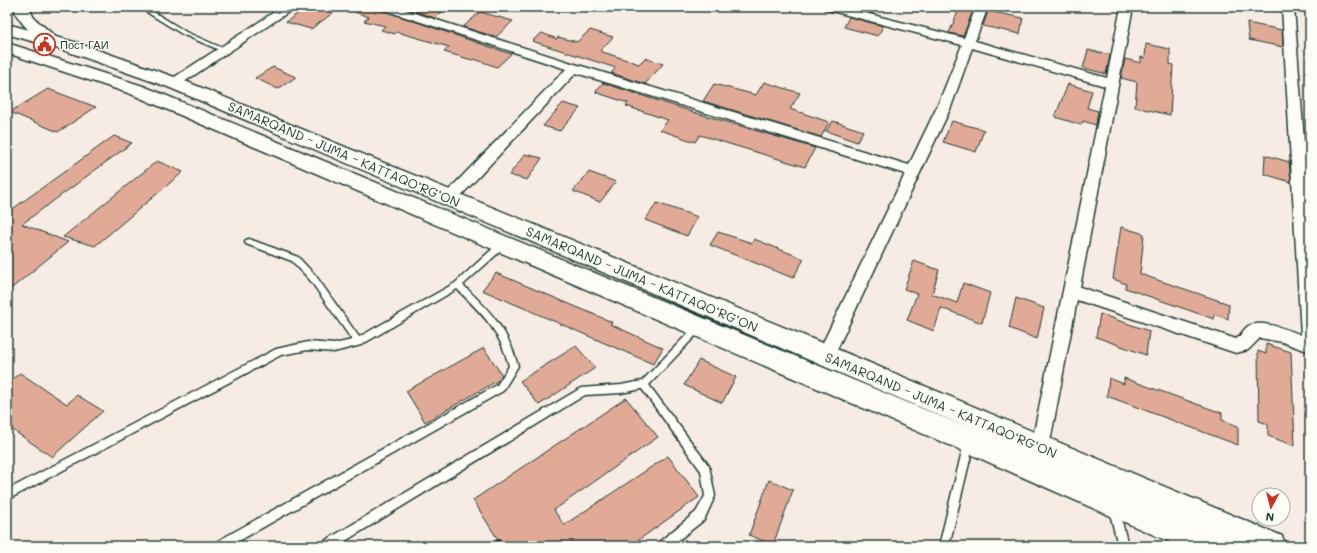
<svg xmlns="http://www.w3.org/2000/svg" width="1317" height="553" font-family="Mali,sans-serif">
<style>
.building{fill:#e1aa97;stroke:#1f3d34}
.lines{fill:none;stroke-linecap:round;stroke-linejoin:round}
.lane-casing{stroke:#1f3d34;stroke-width:3}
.street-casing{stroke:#1f3d34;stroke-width:3}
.primary-casing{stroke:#1f3d34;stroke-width:3}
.highway-casing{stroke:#1f3d34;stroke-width:3}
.lane{fill:#fdfcf7;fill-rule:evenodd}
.street{fill:#fdfcf7;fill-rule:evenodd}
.primary{fill:#fdfcf7;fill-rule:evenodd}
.highway{fill:#fdfcf7;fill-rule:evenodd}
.rail{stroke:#1f3d34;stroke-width:3.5}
.labels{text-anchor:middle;stroke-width:3;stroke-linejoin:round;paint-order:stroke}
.far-poi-label{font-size:11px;fill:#1f3d34;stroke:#fdfcf7;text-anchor:start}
.street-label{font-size:13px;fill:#1f3d34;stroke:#fdfcf7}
</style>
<rect width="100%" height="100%" fill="#f7ece4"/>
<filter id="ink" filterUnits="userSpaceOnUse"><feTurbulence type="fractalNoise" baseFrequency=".025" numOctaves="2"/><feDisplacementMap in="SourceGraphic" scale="8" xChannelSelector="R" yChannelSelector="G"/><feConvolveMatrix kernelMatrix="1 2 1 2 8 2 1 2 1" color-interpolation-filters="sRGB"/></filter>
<g filter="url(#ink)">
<path class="building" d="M307 7H341L311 29 286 22Z
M346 7H378L381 10 511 54 497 67 474 59 472 60 444 52 449 47 397 32 395 34 381 30 385 26 364 21 369 17 346 9Z
M401 7H448L435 18Z
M855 7H876L873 13 854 9Z
M960 7 974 8 963 36 949 33Z
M988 11 1023 18 1020 34 983 26Z
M480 12 513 21 496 37 463 27Z
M849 17 883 26 878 36 844 27Z
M1247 23 1282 30 1283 47 1249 40Z
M590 30 613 37 600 51 639 64 645 58 663 64 645 84 611 73 616 68 532 41 542 33 557 39 558 37 577 42Z
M1146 44 1170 49V64L1173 65 1170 115 1135 107 1137 82 1121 78 1125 59 1141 63V57L1145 58Z
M1088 50 1110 55 1106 74 1083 68Z
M273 67 296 77 278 89 255 78Z
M764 82 800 93 790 109 829 122 821 137 703 101 714 84 756 95Z
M603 83 696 113 815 148 805 167 700 135 695 142 660 130 668 120 626 106 628 103 595 92Z
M1068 84 1092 91 1087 108 1098 111 1096 125 1083 121 1081 125 1055 117Z
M48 89 96 107 58 132 10 112Z
M563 103 580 108 560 131 543 126Z
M833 121 863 131 857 142 826 131Z
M952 121 984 130 976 152 943 142Z
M114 136 132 143 22 224 68 242 7 292V213Z
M525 154 542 158 527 180 509 175Z
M1265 155 1289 162 1291 182 1264 174Z
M157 161 183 172 95 246 63 237Z
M589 172 616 182 600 202 573 191Z
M657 203 698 217 687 236 645 220Z
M1121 227 1144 234 1140 274 1229 304 1228 319 1214 314V319L1125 288 1126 284 1113 279Z
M718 232 752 243 754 239 804 259 793 278 710 245Z
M914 261 939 270 932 294 957 303 963 283 990 293 982 323 941 308 934 331 907 320 917 294 904 289Z
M496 273 612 322 610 324 663 348 653 364 482 290Z
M1016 298 1044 308 1037 339 1009 328Z
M1100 314 1149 331 1146 355 1096 337Z
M1266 344 1291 352 1295 446 1268 436V424L1259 421 1258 351 1266 354Z
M576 346 595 368 539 405 520 381Z
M484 348 502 375 499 380 425 422 406 391Z
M699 360 736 377 722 403 684 385Z
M20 373 67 404 77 395 103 411 52 457 7 426V383Z
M1109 378 1124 384V378L1222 413V420L1238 426V445L1107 396Z
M626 398 658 437 554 510 564 525 668 456 699 497 630 546H502L473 500Z
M769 480 793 490 773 545 749 535Z"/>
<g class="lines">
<defs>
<path id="lane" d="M145 9H149L186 32 227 50 224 52 222 51 182 34 145 11Z
M249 239 298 257 316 276 359 337 455 283 500 242H506L507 244 506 246 463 285C490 311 508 329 518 366L503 391 230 546H215L216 542 497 385 509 366C500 330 482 314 457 289L361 345 334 352 308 350 281 355 7 500V490L276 349 308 342 334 344 352 340 310 280 292 261 246 244 245 242 246 240Z
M698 324 701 326 702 328 701 330 649 385 709 466 715 496 704 520 671 546H658L659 542 696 512 705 496 701 471 642 389 621 393 585 395 337 546H322L323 542 581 388 621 385 642 381 695 326Z
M969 439 972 440 974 443 949 546H939L964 443 966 440Z
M1114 504 1118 506 1119 509 1128 546H1118L1109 509 1110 506Z"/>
<path id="street" d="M282 7H296L178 86H170L168 83 170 80Z
M379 7H396L578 65 909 165 937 107 962 45 824 9 822 7H841L964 38 976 7H988L975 41 1107 78 1121 7H1133L1080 287 1236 339C1241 336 1242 331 1247 327 1259 318 1289 330 1301 335L1282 7H1294L1310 223V352L1282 342 1260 338 1248 350 1236 353 1077 300 1049 447 1047 453 1040 456 1033 453 1031 447 1105 86 972 48 951 107 832 360 826 362 820 360 817 355 905 174 576 73 454 203 449 204 444 203 442 199 444 195 566 69 381 9Z"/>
<path id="primary" d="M7 24 78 43 180 79 834 348 1282 536 1286 546H1239L1223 539 1226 546H1179L961 450 131 94 7 53V43L143 86 969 428 168 87 66 51 7 34Z"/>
<path id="highway" d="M16 7H32L31 12 34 18 58 39 60 42 58 45C42 49 22 25 15 12Z"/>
</defs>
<use href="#lane" class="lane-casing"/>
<use href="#street" class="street-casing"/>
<use href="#primary" class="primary-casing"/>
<use href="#highway" class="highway-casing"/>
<use href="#lane" class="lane"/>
<use href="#street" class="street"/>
<use href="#primary" class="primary"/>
<use href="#highway" class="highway"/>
<path class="rail" d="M491 546 499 540"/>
</g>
</g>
<defs>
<symbol id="civic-ring" viewBox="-11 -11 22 22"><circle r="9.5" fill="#fdfcf7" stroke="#c8321e" stroke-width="1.5"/><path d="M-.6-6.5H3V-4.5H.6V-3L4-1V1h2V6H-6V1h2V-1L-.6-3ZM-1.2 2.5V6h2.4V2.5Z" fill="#c8321e"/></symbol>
</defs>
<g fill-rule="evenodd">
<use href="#civic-ring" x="32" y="32" width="25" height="25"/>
</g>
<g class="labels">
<g class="far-poi-label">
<text x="60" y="49">Пост ГАИ</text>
</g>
<g class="street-label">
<text transform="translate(344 154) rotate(23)" y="5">SAMARQAND - JUMA - KATTAQO‘RG‘ON</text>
<text transform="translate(642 279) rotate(23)" y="5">SAMARQAND - JUMA - KATTAQO‘RG‘ON</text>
<text transform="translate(941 405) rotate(23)" y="5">SAMARQAND - JUMA - KATTAQO‘RG‘ON</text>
</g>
</g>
<rect width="1317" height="553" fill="none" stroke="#fdfcf7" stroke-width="24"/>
<rect x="12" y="12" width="1293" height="529" fill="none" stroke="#1f3d34" stroke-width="1.5" filter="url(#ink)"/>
<g transform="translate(1271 507) rotate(187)"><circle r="19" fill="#fdfcf7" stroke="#a4b0a9"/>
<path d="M0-3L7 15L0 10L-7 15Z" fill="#c8321e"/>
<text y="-6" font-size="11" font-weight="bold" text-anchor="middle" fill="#1f3d34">N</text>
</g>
</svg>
